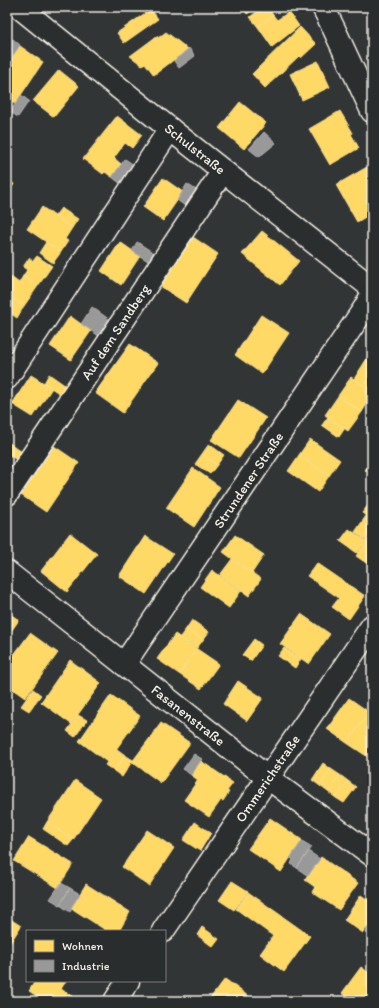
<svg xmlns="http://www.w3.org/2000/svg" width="379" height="1008" font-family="Itim,sans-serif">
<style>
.homes{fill:#ffd966;stroke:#fce08d}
.industry{fill:#999;stroke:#b4b3b1}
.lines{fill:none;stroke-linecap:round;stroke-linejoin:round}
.minor-casing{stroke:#f4f1e8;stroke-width:25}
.minor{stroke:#2a2d2e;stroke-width:22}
.labels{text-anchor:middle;stroke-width:4;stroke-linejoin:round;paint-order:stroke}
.street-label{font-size:14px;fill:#f4f1e8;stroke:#2a2d2e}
</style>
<rect width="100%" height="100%" fill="#323535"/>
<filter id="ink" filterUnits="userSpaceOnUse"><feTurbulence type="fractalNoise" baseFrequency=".025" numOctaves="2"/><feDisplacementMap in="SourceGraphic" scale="8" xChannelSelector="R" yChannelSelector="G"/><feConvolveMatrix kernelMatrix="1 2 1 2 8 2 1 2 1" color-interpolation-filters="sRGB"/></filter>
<g filter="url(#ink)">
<path class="homes" d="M243 7H257L247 14Z
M263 7H268L273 15 258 27 250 17Z
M151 9 158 19 124 43 117 33Z
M289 12 299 26 272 47 258 27 273 15 277 20Z
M300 27 316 44 301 58 299 56 265 88 252 74Z
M166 32 188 49 154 75 145 63 142 65 130 56 157 36 158 38Z
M20 46 43 62 15 104 7 99V65Z
M318 61 330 87 302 100 290 74Z
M59 70 79 86 54 117 33 101Z
M240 102 266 123 244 149 219 128Z
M340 111 353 133 351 134 359 148 330 165 309 129Z
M117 116 142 135 132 148 125 143 114 158 121 164 112 177 105 172 103 174 83 159Z
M367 167 372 177V213L357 222 336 185Z
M163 178 183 192 163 221 143 207Z
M7 180 14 184 7 196Z
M42 207 72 228 65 239 68 241 61 252 27 229Z
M61 208 78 219 72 228 55 216Z
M262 231 299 261 280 285 242 254Z
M193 237 218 254 186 303 160 286Z
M46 242 61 252 53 263 39 253Z
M120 242 140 256 121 285 101 271Z
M37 256 52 266 38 286 23 276 27 270 23 267 29 258 33 261Z
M23 276 38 286 24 306 7 295V283L11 277 19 283Z
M7 295 24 306 17 318 7 311Z
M261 315 289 333 262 374 235 355Z
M70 316 91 331 71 360 50 346Z
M130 344 158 363 123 413 95 393Z
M372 352V364L366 360Z
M366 360 372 364V391L354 379Z
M49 374 66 386 60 394 44 383Z
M31 375 52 388 33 417 12 404Z
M351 377 372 391V396L362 412 338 396Z
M338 396 362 412 348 431 325 415Z
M238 400 266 418 239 458 211 440Z
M328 417 345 428 339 437 322 425Z
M310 439 340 460 329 476 299 455Z
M7 441 22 452 17 460 7 454Z
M209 444 224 455 217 465 202 454Z
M54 446 79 463 46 512 21 495Z
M202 454 217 465 210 474 195 464Z
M299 455 329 476 318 492 288 471Z
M372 461V475L365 470Z
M193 468 220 487 194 527 166 508Z
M372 500V520L362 513Z
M366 516 372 521V531L366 540 355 532Z
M349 529 366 541 357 553 340 541Z
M70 533 97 554 67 592 41 571Z
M235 535 264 555 252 573 223 552Z
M145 536 173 554 146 594 119 576Z
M368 539 372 542V567L356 556Z
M232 559 261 579 249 596 220 575Z
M317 563 365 596 349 619 332 607 339 598 307 576Z
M212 570 241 591 229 608 200 587Z
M7 612 19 620 7 637Z
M301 614 330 634 309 664 280 644Z
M192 620 209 632 203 640 186 629Z
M186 629 203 640 197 648 180 637Z
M30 633 58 653 25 698 7 685V664Z
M175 634 197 649 179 674 157 659Z
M254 639 262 645 251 661 242 655Z
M284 648 301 659 295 668 278 656Z
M197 649 219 664 201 689 179 674Z
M70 660 101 683 71 724 41 702Z
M238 681 263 698 247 721 223 704Z
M33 689 41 695 29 711 21 706Z
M111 695 140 716 107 762 79 741Z
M349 698 369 712 347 743 327 729Z
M369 712 372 714V751L368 757 347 743Z
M78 715 87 720 75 737 67 731Z
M161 723 190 743 161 783 132 762Z
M117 749 125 755 114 771 105 765Z
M125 755 133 760 122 777 114 771Z
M201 761 233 783 227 791 229 792 223 801 221 800 209 817 184 800 198 780 191 775Z
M323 763 331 769 320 786 312 780Z
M331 769 340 775 328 792 320 786Z
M340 775 348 781 336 798 328 792Z
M75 780 101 798 73 840 47 822Z
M348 781 356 787 344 803 336 798Z
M270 818 302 840 281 872 248 849Z
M47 822 73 840 68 846 43 829Z
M195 822 211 833 200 851 183 840Z
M147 830 174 848 149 886 122 867Z
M29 837 73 864 58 888 14 861Z
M321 857 358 883 339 910 312 892 315 887 305 880Z
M232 881 248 891 234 910 219 900Z
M86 884 130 912 119 931H107L71 908Z
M248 892 310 936 284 972 260 954 273 936 236 909Z
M361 895 372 903V920L363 933 344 920Z
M7 917 21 926 7 948Z
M202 927 219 939 213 947 197 935Z
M361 967 372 975V1001H354L342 993Z
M225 979 244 993 254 1001H208Z
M35 981H66L61 989 72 996 69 1001H44L29 991Z"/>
<path class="industry" d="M13 39 20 45 10 60 7 58V48Z
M189 48 195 56 179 68 174 61Z
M21 95 29 101 18 117 10 112Z
M264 132 276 143 259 157 249 149Z
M125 159 134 165 121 184 112 177Z
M187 184 196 190 185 206 177 200Z
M137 242 154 253 148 261 132 251Z
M92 307 110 320 99 336 81 324Z
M194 754 202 759 191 775 183 769Z
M302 841 312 847 297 868 291 864 293 859 290 858Z
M308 851 320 859 308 876 297 868Z
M61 883 70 888 60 905 50 899Z
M70 888 80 894 71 908 72 909 70 912 60 905Z
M372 920V929L368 926Z"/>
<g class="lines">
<defs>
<g id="minor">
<path id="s1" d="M19 7 170 129 372 288"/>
<path d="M323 7 334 29 372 111"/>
<path d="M7 378 170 129"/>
<path id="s2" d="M7 494 223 171"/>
<path id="s3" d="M7 572 268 778 372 855"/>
<path id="s4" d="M124 664 364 309 372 295"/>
<path id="s5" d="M163 931 372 626"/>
<path d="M115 1001 128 981"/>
</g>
</defs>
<use href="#minor" class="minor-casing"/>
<use href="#minor" class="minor"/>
</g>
</g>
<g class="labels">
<g class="street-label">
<text dy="5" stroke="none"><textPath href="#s1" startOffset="226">Schulstraße</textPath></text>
<text dy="5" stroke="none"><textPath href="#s2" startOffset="195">Auf dem Sandberg</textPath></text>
<text dy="5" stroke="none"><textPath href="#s4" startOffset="222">Strundener Straße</textPath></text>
<text dy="5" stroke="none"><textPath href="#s3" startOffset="231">Fasanenstraße</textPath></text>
<text dy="5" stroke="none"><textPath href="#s5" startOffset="185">Ommerichstraße</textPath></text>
</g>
</g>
<rect width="379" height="1008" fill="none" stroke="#2a2d2e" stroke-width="24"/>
<rect x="12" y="12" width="355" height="984" fill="none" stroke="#f4f1e8" stroke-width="1.5" filter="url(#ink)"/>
<rect x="26" y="930" width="140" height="52" fill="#2a2d2e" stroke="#7b7b78"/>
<rect x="34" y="940" width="20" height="12" fill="#ffd966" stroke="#7b7b78"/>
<text x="62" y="950" font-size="12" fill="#f4f1e8">Wohnen</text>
<rect x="34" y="960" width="20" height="12" fill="#999999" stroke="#7b7b78"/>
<text x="62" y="970" font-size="12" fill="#f4f1e8">Industrie</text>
</svg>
